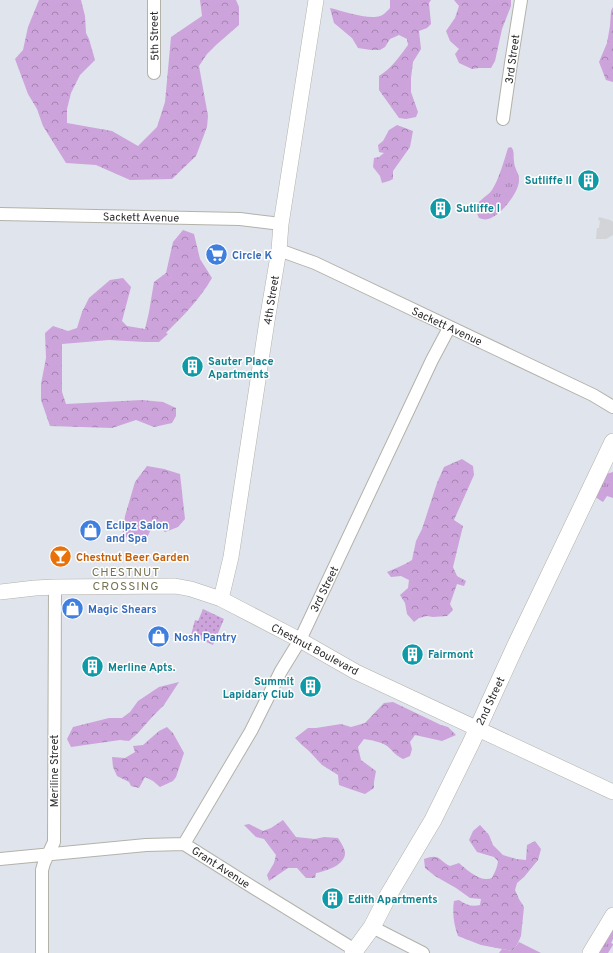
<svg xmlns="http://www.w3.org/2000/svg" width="613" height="953" font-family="Overpass,sans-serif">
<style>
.grass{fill:url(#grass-tufts)}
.forest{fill:url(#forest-crowns)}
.garden{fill:url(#garden-dots)}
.plaza{fill:#d2d4d8}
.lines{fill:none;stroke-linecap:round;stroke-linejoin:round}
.minor-casing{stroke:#b3b2a9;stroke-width:14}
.tertiary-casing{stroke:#b3b2a9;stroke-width:16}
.secondary-casing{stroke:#b3b2a9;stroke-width:18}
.minor{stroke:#fff;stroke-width:12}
.tertiary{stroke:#fff;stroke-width:15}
.secondary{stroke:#fff;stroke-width:17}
.labels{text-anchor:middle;stroke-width:3;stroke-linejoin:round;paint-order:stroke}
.street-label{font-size:11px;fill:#2c2c2c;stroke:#fff}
.culture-label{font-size:11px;font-weight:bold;fill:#0d838f;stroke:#fff;text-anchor:start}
.shop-label{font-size:11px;font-weight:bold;fill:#366cbe;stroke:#fff;text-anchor:start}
.food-label{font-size:11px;font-weight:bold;fill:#c56008;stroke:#fff;text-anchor:start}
.neighbourhood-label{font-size:12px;letter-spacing:1px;fill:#777351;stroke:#fff}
</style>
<defs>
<pattern id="grass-tufts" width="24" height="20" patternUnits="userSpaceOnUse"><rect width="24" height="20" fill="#cca3db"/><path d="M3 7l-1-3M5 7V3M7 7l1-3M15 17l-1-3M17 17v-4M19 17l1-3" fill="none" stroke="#a685b2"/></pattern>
<pattern id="forest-crowns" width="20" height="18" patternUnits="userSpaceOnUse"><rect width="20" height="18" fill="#cca3db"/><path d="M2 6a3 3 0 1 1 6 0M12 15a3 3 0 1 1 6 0" fill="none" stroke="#a685b2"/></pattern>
<pattern id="garden-dots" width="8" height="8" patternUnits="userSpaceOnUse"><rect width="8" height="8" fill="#cca3db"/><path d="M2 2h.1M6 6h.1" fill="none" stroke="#a685b2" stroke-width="1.8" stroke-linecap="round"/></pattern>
</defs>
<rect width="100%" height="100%" fill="#e0e4ec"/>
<path class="grass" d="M511 147C515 151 513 156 514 161 514 168 519 173 519 179 520 192 500 216 488 219 485 220 482 219 479 218 477 214 476 210 477 206 478 200 488 196 492 190 499 179 504 161 508 148Z
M613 472V498L607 496 603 502 595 497 606 474Z
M613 930V939L611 943 613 944V945L608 953H599Z
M519 942 541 953H499L502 949 512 951 517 945Z"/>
<path class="forest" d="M39 0H81L85 16 86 33 89 39 95 60 80 75 71 93 67 109V123L112 131 138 146 157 127 165 102 171 37 202 16 200 0H236L239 7V25L216 45 207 54 199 66 208 116 207 127 196 156 172 179 130 180 96 165 66 163 43 126 37 109 28 94 15 59 23 50 28 27Z
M390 0H431L429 3 431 24 427 28 419 31 421 49 413 62 411 78V92L418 112 416 117 406 119 399 118 379 90V76C391 69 400 56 408 45L407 39 399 35 390 39 385 47 380 50H371L358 48 352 38 334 23 330 8C343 11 368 20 380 16 384 15 387 11 390 8Z
M454 0H511V6L502 29 495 61 491 68H479L472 69 459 63 455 54 459 49 450 41 446 31 455 18 459 6Z
M613 7V82L606 80 599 62 607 43 610 26 611 11Z
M397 125 413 131 410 147 393 171V179L389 181 382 183 380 176 373 167 374 158 379 157 384 153 379 152 378 145 383 141 389 130Z
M183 230 194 234 200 259 212 278C200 299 183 316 166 333L168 334 159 342H145L109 340 62 344V392L66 404 142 400 163 402 176 408V416L172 423 154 427 136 420 112 428 50 426 41 400V384L46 358 45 333 53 326 68 331 77 328 82 312 89 298 110 280 123 278 131 287 122 321 127 326 145 329 149 312 154 282 166 273 173 242Z
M462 459 473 466 474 475 454 520 463 526 453 567 457 576 466 581 464 586 457 584 450 604 453 610 447 616 433 617 427 616 419 618 414 622 407 614 405 603 400 595 408 588 409 580 401 576 391 577 387 572C396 568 404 565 412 560L416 541 422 529 437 483 444 467Z
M147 466 164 469 180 474 185 519 178 527 165 532 155 525 151 529 147 538 122 537 125 516 135 482Z
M179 682 164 705 153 716 138 733 129 741 120 740 71 747 67 739 73 727 109 718H122L130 712 138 701 159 687Z
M393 702 441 725 448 727 456 735 442 741 415 735 410 742 412 749 410 756 403 759C395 755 393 751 387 746 381 742 371 740 364 739L358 747 361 760 376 771 374 782V788L365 794 350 789 339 785 338 775 322 765 309 751 302 745 295 738 308 728H316L341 724 351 727 365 723 384 703Z
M167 727 173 733 184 753 176 777 173 781 160 787 153 781 145 777 139 788 131 786 129 782 117 776 113 767 112 757 125 758 135 752 133 746 143 745 159 731Z
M283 820 296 837 315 839 324 837 338 838C341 843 344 847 345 852 346 865 326 871 316 873L315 878H306L297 868H288L269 881 267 875 274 863 276 855 264 839 256 837 244 825 249 824 263 831 271 828Z
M480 825 489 835 493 845 503 855 516 859 526 860 527 845 535 841 541 849 538 860 524 877 517 883 515 890 519 899 524 907 521 936 517 945 512 951 481 945 458 936C454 925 452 913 454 901L459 900C466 905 472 907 480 905L481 899 470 898 456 888 435 876 425 868 424 859C440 853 438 860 450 866L459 863C467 870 481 883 492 878 495 871 497 869 498 861L494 857 477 852 469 840 473 831Z"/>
<path class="garden" d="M203 609 224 619 213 645 191 635 195 620 198 621Z"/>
<path class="plaza" d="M599 217 610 220 613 222V235L606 239H596L597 228H599L600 221 598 220Z"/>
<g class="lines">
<defs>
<path id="minor" d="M154 0V73
M503 119 511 63 521 0
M0 214 240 219 281 224
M279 250 315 263 593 395 613 407
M184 844 251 731 281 671 300 640 432 360 449 328
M0 859 146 845 184 844 254 888 355 950
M372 927 423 953
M42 953V870L44 863 54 842 55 587"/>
<path id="tertiary" d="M0 592 35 588 55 587 175 586 191 589 221 599 300 640 356 672 613 792
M221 599 231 557 267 321 279 250 281 224 316 0
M590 953 613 915"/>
<path id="secondary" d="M353 953 372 927 389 894 433 820 471 743 515 647 613 442"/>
</defs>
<use href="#minor" class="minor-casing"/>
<use href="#tertiary" class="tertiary-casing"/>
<use href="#secondary" class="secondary-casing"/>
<use href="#minor" class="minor"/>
<use href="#tertiary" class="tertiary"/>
<use href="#secondary" class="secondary"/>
</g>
<defs>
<symbol id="building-disc" viewBox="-11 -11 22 22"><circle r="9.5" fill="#0f9aa8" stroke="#fff"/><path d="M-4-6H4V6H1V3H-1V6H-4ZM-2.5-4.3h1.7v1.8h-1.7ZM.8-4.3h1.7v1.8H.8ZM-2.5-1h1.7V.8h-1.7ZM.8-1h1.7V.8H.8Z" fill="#fff"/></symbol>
<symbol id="supermarket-disc" viewBox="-11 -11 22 22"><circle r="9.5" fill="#3f7fe0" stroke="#fff"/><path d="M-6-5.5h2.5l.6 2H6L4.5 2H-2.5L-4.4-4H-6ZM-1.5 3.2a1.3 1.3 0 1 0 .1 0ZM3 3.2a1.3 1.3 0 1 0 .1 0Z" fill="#fff"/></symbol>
<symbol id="shop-disc" viewBox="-11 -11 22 22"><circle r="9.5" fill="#3f7fe0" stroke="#fff"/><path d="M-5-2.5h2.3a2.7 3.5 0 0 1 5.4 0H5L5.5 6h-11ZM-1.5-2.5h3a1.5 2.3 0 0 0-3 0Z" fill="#fff"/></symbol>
<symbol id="bar-disc" viewBox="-11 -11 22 22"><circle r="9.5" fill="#e8710a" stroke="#fff"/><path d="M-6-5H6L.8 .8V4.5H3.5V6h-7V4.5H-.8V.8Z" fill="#fff"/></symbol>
</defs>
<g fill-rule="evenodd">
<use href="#building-disc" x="576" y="168" width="25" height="25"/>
<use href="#building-disc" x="428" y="196" width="25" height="25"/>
<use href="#supermarket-disc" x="204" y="242" width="25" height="25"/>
<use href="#building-disc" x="180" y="354" width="25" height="25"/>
<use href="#shop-disc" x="78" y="518" width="25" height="25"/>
<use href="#bar-disc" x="48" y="544" width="25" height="25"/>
<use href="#shop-disc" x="60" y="596" width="25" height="25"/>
<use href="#shop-disc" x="146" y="624" width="25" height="25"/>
<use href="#building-disc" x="400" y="642" width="25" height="25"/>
<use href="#building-disc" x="80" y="654" width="25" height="25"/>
<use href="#building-disc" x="298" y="674" width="25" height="25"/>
<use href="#building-disc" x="320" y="886" width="25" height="25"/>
</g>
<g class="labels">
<g class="street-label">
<text transform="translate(154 36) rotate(-91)" y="4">5th Street</text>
<text transform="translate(512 59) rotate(-82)" y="4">3rd Street</text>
<text transform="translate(141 217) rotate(1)" y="4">Sackett Avenue</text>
<text transform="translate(271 300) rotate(-81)" y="4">4th Street</text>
<text transform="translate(447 326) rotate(25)" y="4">Sackett Avenue</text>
<text transform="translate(324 589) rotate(-64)" y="4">3rd Street</text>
<text transform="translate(315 649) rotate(28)" y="4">Chestnut Boulevard</text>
<text transform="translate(490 701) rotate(-65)" y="4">2nd Street</text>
<text transform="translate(54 771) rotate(-90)" y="4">Meriline Street</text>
<text transform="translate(221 867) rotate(33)" y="4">Grant Avenue</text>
</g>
<g class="culture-label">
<text x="572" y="184" text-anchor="end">Sutliffe II</text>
<text x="456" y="212">Sutliffe I</text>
<text x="208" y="365">Sauter Place<tspan x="208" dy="13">Apartments</tspan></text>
<text x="428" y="658">Fairmont</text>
<text x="108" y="671">Merline Apts.</text>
<text x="294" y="685" text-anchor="end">Summit<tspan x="294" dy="13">Lapidary Club</tspan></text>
<text x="348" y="903">Edith Apartments</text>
</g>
<g class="shop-label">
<text x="232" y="259">Circle K</text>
<text x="106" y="529">Eclipz Salon<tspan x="106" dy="13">and Spa</tspan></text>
<text x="88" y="613">Magic Shears</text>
<text x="174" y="641">Nosh Pantry</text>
</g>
<g class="food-label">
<text x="76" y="561">Chestnut Beer Garden</text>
</g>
<g class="neighbourhood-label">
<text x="126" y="576">CHESTNUT<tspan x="126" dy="14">CROSSING</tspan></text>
</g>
</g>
</svg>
